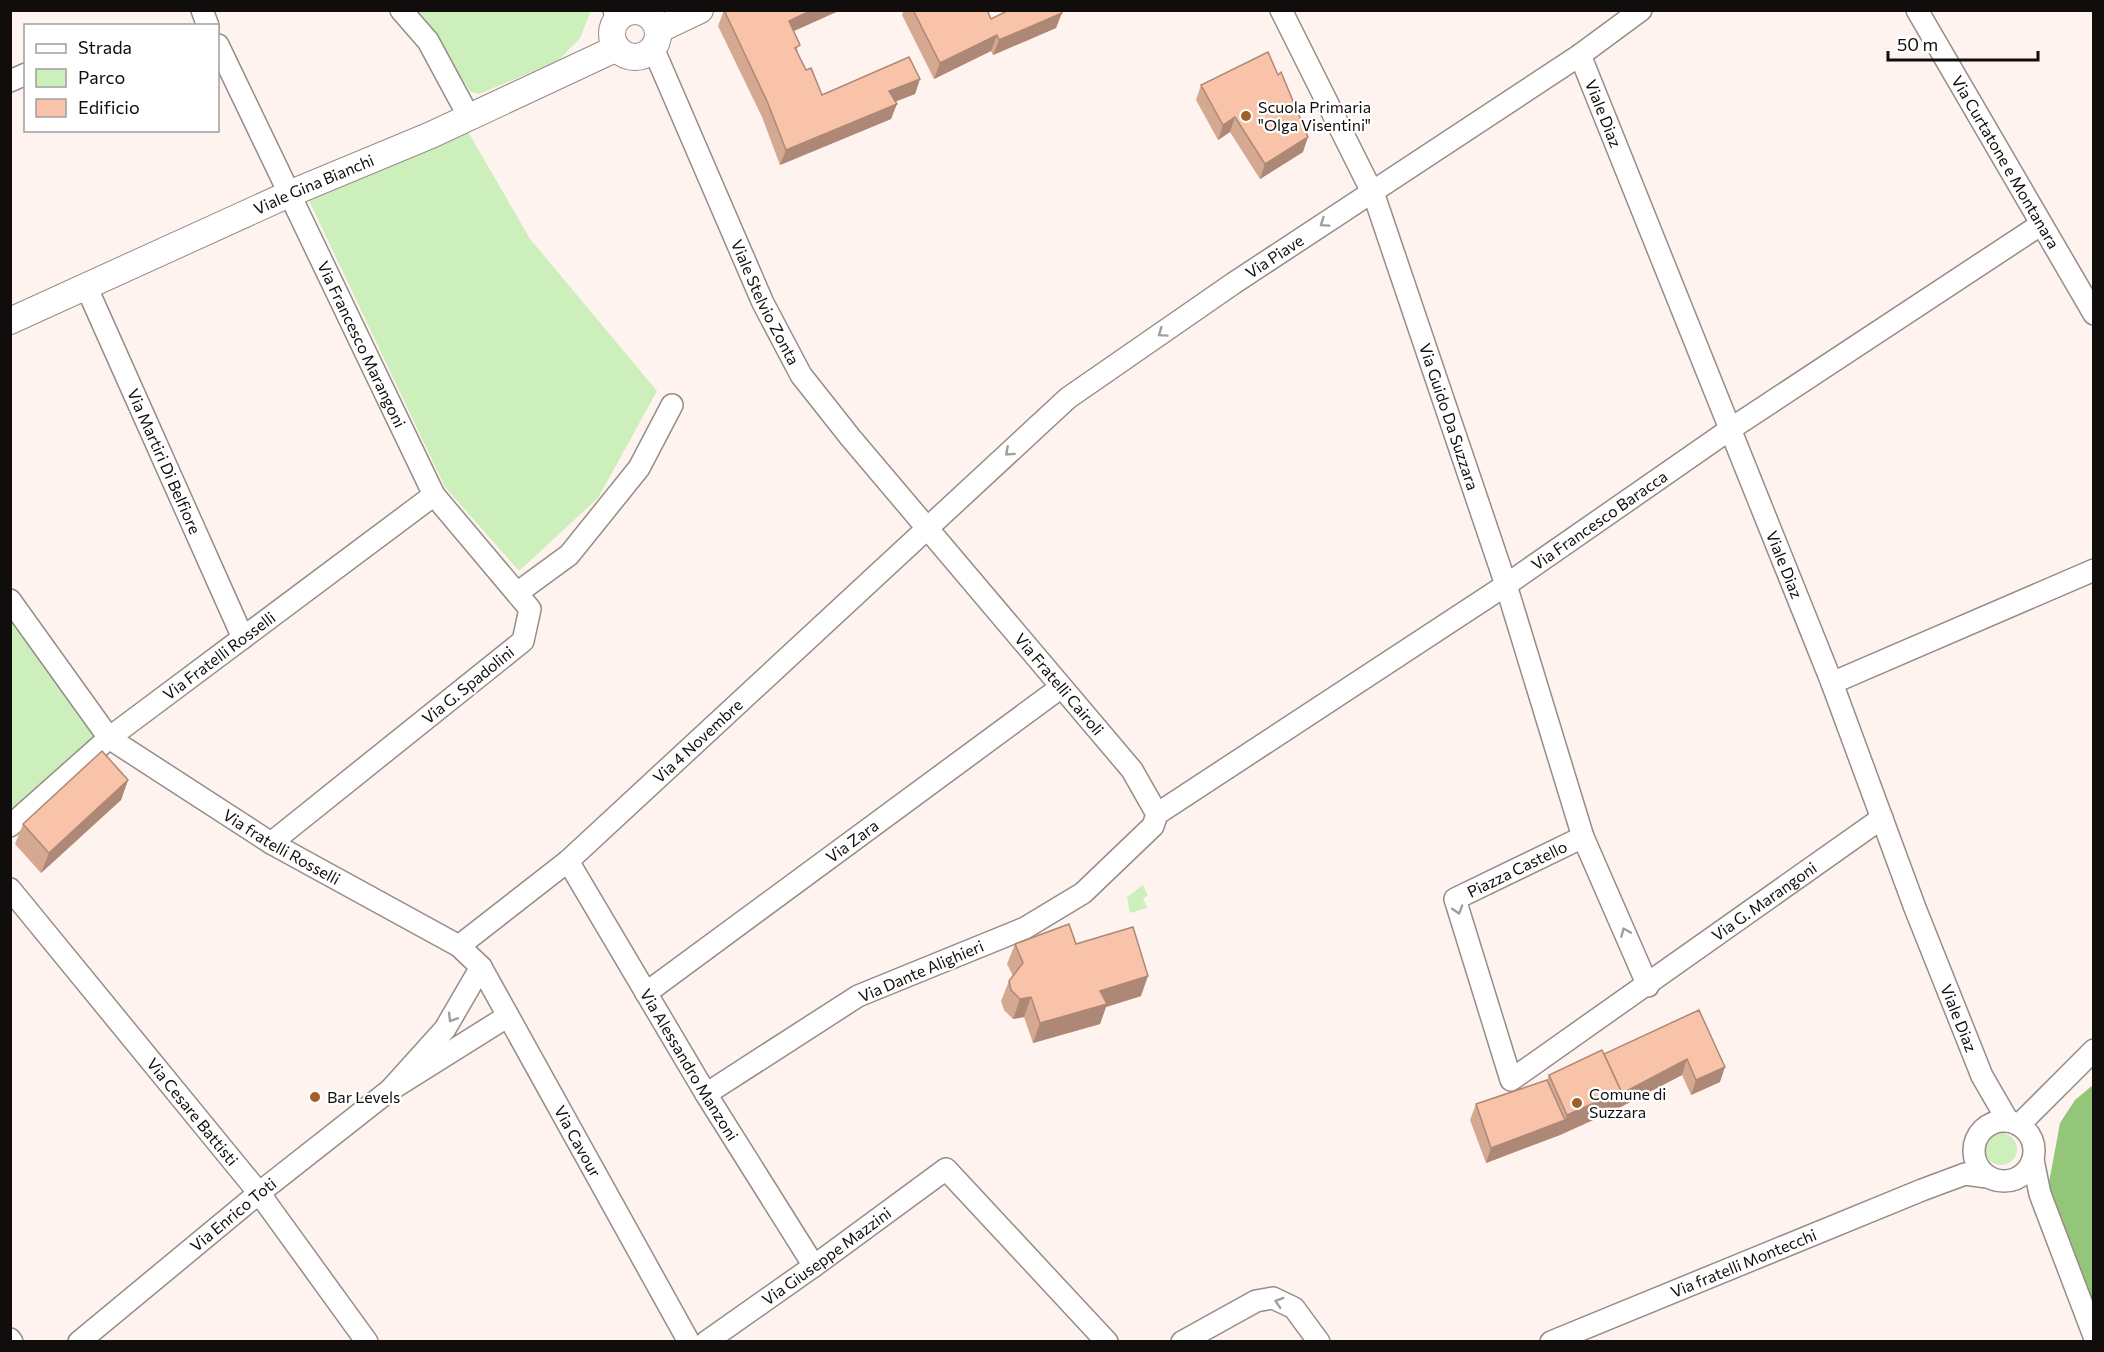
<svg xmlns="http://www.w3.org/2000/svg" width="2104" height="1352" viewBox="0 0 2104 1352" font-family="Commissioner,sans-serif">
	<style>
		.green { fill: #cdefbb }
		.forest { fill: #94c679 }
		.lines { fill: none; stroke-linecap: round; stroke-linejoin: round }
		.minor-casing { stroke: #968c88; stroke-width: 24 }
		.tertiary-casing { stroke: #968c88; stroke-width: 28 }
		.minor { stroke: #fff; stroke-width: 21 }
		.tertiary { stroke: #fff; stroke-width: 26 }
		.wall { fill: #d5a891 }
		.shaded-wall { fill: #ae8876 }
		.building { fill: #f8c3a9; stroke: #ae8876; stroke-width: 1.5 }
		.oneway { stroke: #a09e9e }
		.poi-dot { fill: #9f6028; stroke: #fff; stroke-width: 2 }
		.labels { text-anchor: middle; stroke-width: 4.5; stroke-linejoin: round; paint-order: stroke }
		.poi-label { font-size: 16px; fill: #110d0c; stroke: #fff; text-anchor: start }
		.street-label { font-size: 16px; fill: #110d0c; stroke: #fff }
	</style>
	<rect width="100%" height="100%" fill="#fef3ee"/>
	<g class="green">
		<path d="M 416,11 L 591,11 L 580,38 L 558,61 L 479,94 L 471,92 Z"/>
		<path d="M 463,123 L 530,239 L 657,391 L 598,498 L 519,571 L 445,487 L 303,188 Z"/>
		<path d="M 10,615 L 98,733 L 11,809 L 10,809 Z"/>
		<path d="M 1143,885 L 1148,896 L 1143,898 L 1147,908 L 1130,913 L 1127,897 Z"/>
		<circle cx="2001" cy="1149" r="16"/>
	</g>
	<path class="forest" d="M 2093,1085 L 2093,1311 L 2048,1188 L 2060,1123 L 2075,1100 Z"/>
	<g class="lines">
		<defs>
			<g id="minor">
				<path d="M 202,10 L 208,26"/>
				<path d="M 401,10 L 428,41 L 469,117"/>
				<path d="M 614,10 L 617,20"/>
				<path d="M 642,10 L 644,13"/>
				<path id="s1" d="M 1281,10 L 1375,198 L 1506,585 L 1583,837"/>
				<path id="s2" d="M 1917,10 L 2094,314"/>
				<path id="s3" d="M 218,45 L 434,495 L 530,609 L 523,641 L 271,843"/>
				<path id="s4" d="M 653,48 L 763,303 L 801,375 L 850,437 L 1132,770 L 1157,814 L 1153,826 L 1083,893 L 1025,928 L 858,996 L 706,1094"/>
				<path id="s5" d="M 1580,55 L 1832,683 L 1915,908 L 1982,1076 L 2008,1121"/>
				<path d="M 10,81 L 26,74"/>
				<path id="s6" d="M 86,286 L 243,638"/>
				<path d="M 517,593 L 569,555 L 639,468 L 672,405"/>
				<path id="s7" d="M 10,600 L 109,738 L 271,843 L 459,946 L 481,967 L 689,1342"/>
				<path d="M 1832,683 L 2094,570"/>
				<path id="s8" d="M 1157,814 L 1506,585 L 1729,430 L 2040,225"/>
				<path id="s9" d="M 10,826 L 109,738 L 434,495"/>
				<path id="s10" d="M 568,861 L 706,1094 L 814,1266"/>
				<path id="s11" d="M 10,889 L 259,1193 L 367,1342"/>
				<path id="s12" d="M 459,946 L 568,861 L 1068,398 L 1234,283 L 1580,55 L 1641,10"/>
				<path d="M 481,967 L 445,1029 L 390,1090 L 508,1016"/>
				<path id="s13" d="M 1648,986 L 1583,837 L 1455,899 L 1511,1080 L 1882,818"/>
				<path id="s14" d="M 646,993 L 1060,688"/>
				<circle cx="2004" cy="1151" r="30"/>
				<path d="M 2019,1125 L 2094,1050"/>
				<path d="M 2033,1160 L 2040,1194 L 2094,1336"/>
				<path d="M 10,1339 L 12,1342"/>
				<path id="s15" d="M 79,1342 L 259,1193 L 390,1090"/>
				<path id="s16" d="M 706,1342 L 814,1266 L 946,1169 L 1107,1342"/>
				<path d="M 1182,1342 L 1256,1301 L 1273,1298 L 1294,1308 L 1319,1342"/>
				<path id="s17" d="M 1551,1342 L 1922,1190 L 1965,1174 L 1987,1177"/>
			</g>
			<g id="tertiary">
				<circle cx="635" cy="34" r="23"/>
				<path d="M 658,30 L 700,10"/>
				<path id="s18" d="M 10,321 L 289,194 L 431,135 L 617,48"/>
			</g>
		</defs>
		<use href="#minor" class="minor-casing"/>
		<use href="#tertiary" class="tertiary-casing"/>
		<use href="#minor" class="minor"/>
		<use href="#tertiary" class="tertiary"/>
	</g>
	<g class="wall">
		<path d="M 724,10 L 794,32 L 798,53 L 806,70 L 822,95 L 920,79 L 915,94 L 895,102 L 891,119 L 780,165 L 762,117 L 718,26 Z"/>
		<path d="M 904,10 L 987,10 L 991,19 L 1007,11 L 1006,10 L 1061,10 L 1056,28 L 993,55 L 991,51 L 934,79 L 902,15 Z"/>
		<path d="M 1201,85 L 1303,152 L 1260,179 L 1230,132 L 1218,140 L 1196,100 Z"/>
		<path d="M 128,780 L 121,800 L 41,873 L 15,844 L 23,824 Z"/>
		<path d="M 1015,944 L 1076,944 L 1141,996 L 1106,1007 L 1100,1024 L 1033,1043 L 1024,1017 L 1013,1019 L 1004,1010 L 1001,1001 L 1009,981 L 1013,976 L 1007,964 Z"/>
		<path d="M 1699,1010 L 1720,1082 L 1691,1095 L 1682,1075 L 1613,1111 L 1560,1135 L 1486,1163 L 1470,1120 L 1476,1104 L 1547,1080 L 1549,1075 L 1604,1054 Z"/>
	</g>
	<g class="shaded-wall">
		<path d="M 812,10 L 841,10 L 783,36 L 789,21 Z"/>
		<path d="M 1062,13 L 1056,28 L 993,55 L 999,40 Z"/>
		<path d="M 997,35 L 991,51 L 934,79 L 940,63 Z"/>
		<path d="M 920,79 L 915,94 L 883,106 L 889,91 Z"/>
		<path d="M 897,104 L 891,119 L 780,165 L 786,150 Z"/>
		<path d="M 1235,117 L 1230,132 L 1218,140 L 1223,125 Z"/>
		<path d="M 1308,137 L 1303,152 L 1260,179 L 1265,164 Z"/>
		<path d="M 128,780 L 121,800 L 41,873 L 49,853 Z"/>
		<path d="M 1148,976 L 1141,996 L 1106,1007 L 1100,1024 L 1033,1043 L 1040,1023 L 1100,991 Z"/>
		<path d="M 1031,997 L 1024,1017 L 1013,1019 L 1020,999 Z"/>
		<path d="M 1687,1059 L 1682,1075 L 1613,1111 L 1560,1135 L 1486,1163 L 1491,1148 L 1565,1120 L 1567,1115 Z"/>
		<path d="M 1725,1067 L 1720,1082 L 1691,1095 L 1696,1080 Z"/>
	</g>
	<g class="building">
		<path d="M 724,10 L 812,10 L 789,21 L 800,45 L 795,48 L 806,70 L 811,68 L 822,95 L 909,57 L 920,79 L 889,91 L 897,104 L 786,150 L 767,101 Z"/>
		<path d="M 913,10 L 987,10 L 991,19 L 1009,10 L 1061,10 L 1062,13 L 999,40 L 997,35 L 940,63 Z"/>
		<path d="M 1268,52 L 1278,75 L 1281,72 L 1308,137 L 1265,164 L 1235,117 L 1223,125 L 1201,85 Z"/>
		<path d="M 102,751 L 128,780 L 49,853 L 23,824 Z"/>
		<path d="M 1069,924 L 1076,944 L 1133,927 L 1148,976 L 1100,991 L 1107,1004 L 1040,1023 L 1031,997 L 1020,999 L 1011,990 L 1009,981 L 1023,963 L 1015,944 Z"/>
		<path d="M 1699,1010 L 1725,1067 L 1696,1080 L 1687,1059 L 1619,1095 L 1621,1091 L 1604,1054 Z"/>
		<path d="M 1602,1050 L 1621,1091 L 1567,1115 L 1549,1075 Z"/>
		<path d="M 1547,1080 L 1565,1120 L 1491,1148 L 1476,1104 Z"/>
	</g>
	<defs><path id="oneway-chevron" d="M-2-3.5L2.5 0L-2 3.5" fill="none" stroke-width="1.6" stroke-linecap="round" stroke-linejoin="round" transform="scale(1.5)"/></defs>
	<g class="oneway">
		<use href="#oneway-chevron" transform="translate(1324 223) rotate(146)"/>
		<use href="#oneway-chevron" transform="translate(1162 333) rotate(145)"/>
		<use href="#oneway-chevron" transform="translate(1009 452) rotate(138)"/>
		<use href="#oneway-chevron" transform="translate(1458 910) rotate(73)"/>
		<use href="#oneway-chevron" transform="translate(1625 932) rotate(-113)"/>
		<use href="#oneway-chevron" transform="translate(452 1018) rotate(122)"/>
		<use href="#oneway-chevron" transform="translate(1279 1302) rotate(-162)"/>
	</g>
	<g class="poi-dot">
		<circle cx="1246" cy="116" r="6"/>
		<circle cx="315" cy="1097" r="6"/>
		<circle cx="1577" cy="1103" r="6"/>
	</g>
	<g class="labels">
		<g class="poi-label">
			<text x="1258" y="113">Scuola Primaria<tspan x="1258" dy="18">"Olga Visentini"</tspan></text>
			<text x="1589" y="1100">Comune di<tspan x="1589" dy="18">Suzzara</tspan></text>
			<text x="327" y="1103">Bar Levels</text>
		</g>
		<g class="street-label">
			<text dy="6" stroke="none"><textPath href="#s5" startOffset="63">Viale Diaz</textPath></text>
			<text dy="6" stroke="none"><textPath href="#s2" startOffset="176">Via Curtatone e Montanara</textPath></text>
			<text dy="6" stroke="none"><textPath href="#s18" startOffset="333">Viale Gina Bianchi</textPath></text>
			<text dy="6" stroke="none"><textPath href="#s12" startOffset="1070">Via Piave</textPath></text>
			<text dy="6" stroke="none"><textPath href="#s4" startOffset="278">Viale Stelvio Zonta</textPath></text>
			<text dy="6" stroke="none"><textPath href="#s3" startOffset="332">Via Francesco Marangoni</textPath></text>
			<text dy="6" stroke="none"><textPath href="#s1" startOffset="441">Via Guido Da Suzzara</textPath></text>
			<text dy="6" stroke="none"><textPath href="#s6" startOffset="192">Via Martiri Di Belfiore</textPath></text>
			<text dy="6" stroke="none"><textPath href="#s8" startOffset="531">Via Francesco Baracca</textPath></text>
			<text dy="6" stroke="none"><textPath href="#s5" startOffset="549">Viale Diaz</textPath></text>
			<text dy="6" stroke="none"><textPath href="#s9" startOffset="270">Via Fratelli Rosselli</textPath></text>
			<text transform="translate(468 685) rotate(-39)" y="6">Via G. Spadolini</text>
			<text dy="6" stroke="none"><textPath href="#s4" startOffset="762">Via Fratelli Cairoli</textPath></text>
			<text dy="6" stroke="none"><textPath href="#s12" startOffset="315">Via 4 Novembre</textPath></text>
			<text dy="6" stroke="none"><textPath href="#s14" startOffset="256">Via Zara</textPath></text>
			<text dy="6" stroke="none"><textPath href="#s7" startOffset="374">Via fratelli Rosselli</textPath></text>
			<text transform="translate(1517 869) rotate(-26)" y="6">Piazza Castello</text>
			<text dy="6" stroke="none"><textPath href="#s13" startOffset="804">Via G. Marangoni</textPath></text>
			<text transform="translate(921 971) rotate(-23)" y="6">Via Dante Alighieri</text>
			<text dy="6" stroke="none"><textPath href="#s5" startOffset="1035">Viale Diaz</textPath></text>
			<text dy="6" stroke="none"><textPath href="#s10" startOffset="237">Via Alessandro Manzoni</textPath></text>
			<text dy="6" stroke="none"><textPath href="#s11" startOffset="288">Via Cesare Battisti</textPath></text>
			<text dy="6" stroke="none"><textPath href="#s7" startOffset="807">Via Cavour</textPath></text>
			<text dy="6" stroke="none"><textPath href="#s15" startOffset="200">Via Enrico Toti</textPath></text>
			<text dy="6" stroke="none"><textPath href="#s16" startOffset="148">Via Giuseppe Mazzini</textPath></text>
			<text dy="6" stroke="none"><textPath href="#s17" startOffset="208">Via fratelli Montecchi</textPath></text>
		</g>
	</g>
	<rect width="2104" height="1352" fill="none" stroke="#110d0c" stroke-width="24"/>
	<rect x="24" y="24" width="195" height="108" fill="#ffffff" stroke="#a09e9e" stroke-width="1.5"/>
	<rect x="36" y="44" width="30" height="9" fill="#ffffff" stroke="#a09e9e" stroke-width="1.5"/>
	<text x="78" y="54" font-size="18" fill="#110d0c">Strada</text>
	<rect x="36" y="69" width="30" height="18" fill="#cdefbb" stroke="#a09e9e" stroke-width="1.5"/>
	<text x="78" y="84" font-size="18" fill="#110d0c">Parco</text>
	<rect x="36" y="99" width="30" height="18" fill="#f8c3a9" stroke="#a09e9e" stroke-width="1.5"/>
	<text x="78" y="114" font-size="18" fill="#110d0c">Edificio</text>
	<path d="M1888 51v9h150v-9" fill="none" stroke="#110d0c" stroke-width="3"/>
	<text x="1897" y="51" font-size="18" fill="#110d0c" stroke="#ffffff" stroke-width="4.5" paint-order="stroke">50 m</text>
</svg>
